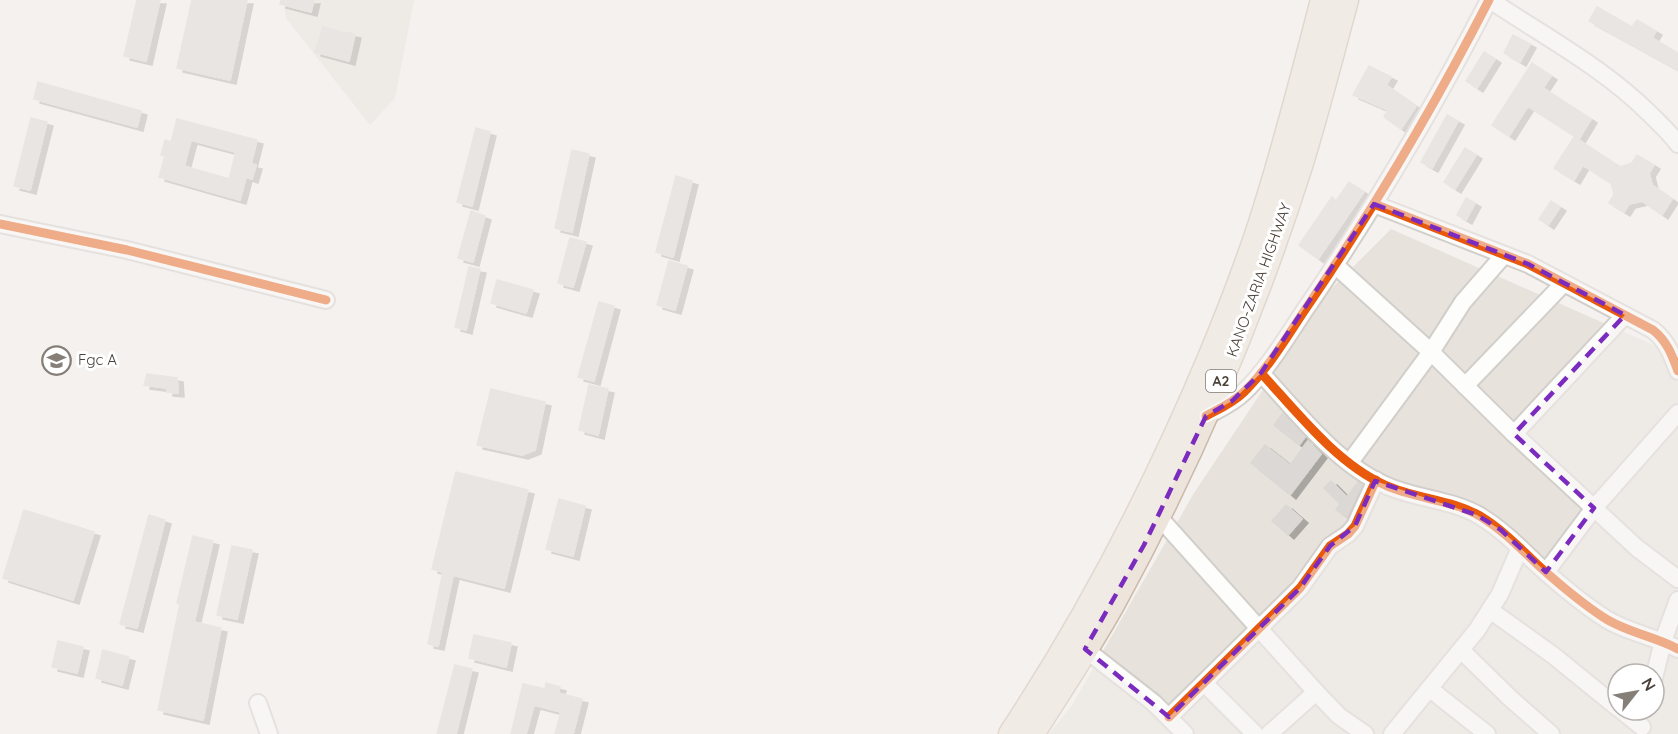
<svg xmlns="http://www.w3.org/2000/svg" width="1678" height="734" viewBox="0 0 1678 734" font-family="Quicksand,sans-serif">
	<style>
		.residential { fill: #e7e2dc; fill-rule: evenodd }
		.building { fill: #dcd8d5; stroke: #dcd8d4; stroke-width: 1.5; fill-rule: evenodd; filter: url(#shadow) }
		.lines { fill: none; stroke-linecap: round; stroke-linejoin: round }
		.minor-casing { stroke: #d2cfcb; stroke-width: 20 }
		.highway-casing { stroke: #cbb9a9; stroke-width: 27 }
		.minor { stroke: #fdfdfc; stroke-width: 16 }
		.highway { stroke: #ede4db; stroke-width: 24 }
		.cycleway-casing { stroke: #fff; stroke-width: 13 }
		.cycleway { stroke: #e8590c; stroke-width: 9 }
		.marked { fill: none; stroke: #7b2cbf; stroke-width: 4.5; stroke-dasharray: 12 8; stroke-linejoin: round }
		.labels { text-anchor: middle; stroke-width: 6; stroke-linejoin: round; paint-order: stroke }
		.shield { fill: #fff; stroke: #807a74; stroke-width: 1.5 }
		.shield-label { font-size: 14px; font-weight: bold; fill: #4a4139 }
		.street-label { font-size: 15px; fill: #4a4139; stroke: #fff }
		.poi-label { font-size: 15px; fill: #4a4139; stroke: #fff; text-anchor: start }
	</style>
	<defs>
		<filter id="shadow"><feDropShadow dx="6" dy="4" stdDeviation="0" flood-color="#0004"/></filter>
	</defs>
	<rect width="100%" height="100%" fill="#f4f1ee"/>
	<g class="residential">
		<path d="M 283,0 L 414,0 L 395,98 L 370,125 L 286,18 Z"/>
		<path d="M 1391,229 L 1678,356 L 1678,734 L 1049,734 L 1072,705 L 1194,493 L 1329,291 ZM 1618,674 L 1654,674 L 1654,710 L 1618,710 Z"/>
	</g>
	<g class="building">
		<path d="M 137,0 L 160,0 L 146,61 L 124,56 Z"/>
		<path d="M 192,0 L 247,0 L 230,80 L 177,68 Z"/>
		<path d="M 281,0 L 314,0 L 311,12 L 280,4 Z"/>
		<path d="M 1597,7 L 1632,27 L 1637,20 L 1656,31 L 1652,38 L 1678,53 L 1678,70 L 1589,21 Z"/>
		<path d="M 323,27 L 345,33 L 345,32 L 355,34 L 349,61 L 315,52 Z"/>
		<path d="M 1513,35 L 1530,44 L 1520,62 L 1504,53 Z"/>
		<path d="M 1484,52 L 1495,59 L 1477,88 L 1466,81 Z"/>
		<path d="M 1532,63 L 1551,76 L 1543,88 L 1591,119 L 1579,139 L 1528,106 L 1509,136 L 1492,125 Z"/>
		<path d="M 1369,66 L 1391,77 L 1386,85 L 1416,106 L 1401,129 L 1384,117 L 1388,110 L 1353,95 Z"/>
		<path d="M 38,82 L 141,111 L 137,127 L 34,99 Z"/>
		<path d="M 1447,115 L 1458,121 L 1432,168 L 1421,162 Z"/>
		<path d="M 31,118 L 47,122 L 30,190 L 14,186 Z"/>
		<path d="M 177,119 L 257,140 L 251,164 L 256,165 L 252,179 L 246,177 L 240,200 L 159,177 L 165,156 L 161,155 L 165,140 L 171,142 ZM 191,140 L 236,152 L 229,179 L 184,166 Z"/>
		<path d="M 476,128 L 490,132 L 472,206 L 457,202 Z"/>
		<path d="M 1574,137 L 1620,167 L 1632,163 L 1637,155 L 1654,165 L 1649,173 L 1652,185 L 1672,199 L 1662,215 L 1642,201 L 1629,204 L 1624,212 L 1609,203 L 1614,194 L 1611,183 L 1583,165 L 1574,180 L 1554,168 Z"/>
		<path d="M 1465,148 L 1476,155 L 1455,189 L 1444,182 Z"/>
		<path d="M 572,150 L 589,154 L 572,232 L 555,228 Z"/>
		<path d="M 676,176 L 692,181 L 673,257 L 656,252 Z"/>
		<path d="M 1349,182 L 1364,192 L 1318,259 L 1299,245 L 1332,197 L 1336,201 Z"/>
		<path d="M 1466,198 L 1475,203 L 1466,220 L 1457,215 Z"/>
		<path d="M 1551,201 L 1560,207 L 1548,225 L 1539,219 Z"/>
		<path d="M 471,211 L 485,216 L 473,262 L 458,258 Z"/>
		<path d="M 570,238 L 586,242 L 573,287 L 558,283 Z"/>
		<path d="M 669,261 L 687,266 L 675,310 L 657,305 Z"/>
		<path d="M 469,267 L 480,269 L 466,330 L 455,327 Z"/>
		<path d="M 497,280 L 533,290 L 526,313 L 491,303 Z"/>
		<path d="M 599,302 L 614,306 L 594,381 L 578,377 Z"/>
		<path d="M 147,374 L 177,378 L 178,393 L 167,392 L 167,388 L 144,385 Z"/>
		<path d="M 589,385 L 608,389 L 598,435 L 579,430 Z"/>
		<path d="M 491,389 L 545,402 L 535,450 L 522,455 L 477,445 Z"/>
		<path d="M 1283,413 L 1305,437 L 1299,445 L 1274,425 Z"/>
		<path d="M 1308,441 L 1321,454 L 1290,495 L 1251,463 L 1265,445 L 1290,465 Z"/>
		<path d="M 456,472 L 528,490 L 504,588 L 453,575 L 438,646 L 428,644 L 443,572 L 432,569 Z"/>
		<path d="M 1331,481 L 1347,497 L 1358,482 L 1362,485 L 1347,517 L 1336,510 L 1340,504 L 1324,488 Z"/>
		<path d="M 559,499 L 585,506 L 573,556 L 546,549 Z"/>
		<path d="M 1286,505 L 1302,519 L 1288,535 L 1272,521 Z"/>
		<path d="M 24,510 L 94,532 L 73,600 L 3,578 Z"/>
		<path d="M 149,515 L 165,520 L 137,628 L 120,624 Z"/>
		<path d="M 193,536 L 213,541 L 194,622 L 221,628 L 203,720 L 158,710 L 180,604 L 177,603 Z"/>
		<path d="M 232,546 L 252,550 L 237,619 L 217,615 Z"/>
		<path d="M 474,635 L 511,643 L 506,667 L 469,658 Z"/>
		<path d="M 58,641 L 83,647 L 77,673 L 52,667 Z"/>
		<path d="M 103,650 L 129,657 L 122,685 L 96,678 Z"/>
		<path d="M 455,665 L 472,669 L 456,734 L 437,734 Z"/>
		<path d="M 546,683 L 560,687 L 558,693 L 582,699 L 573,734 L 555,734 L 561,712 L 534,705 L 526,734 L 511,734 L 523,684 L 545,689 Z"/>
	</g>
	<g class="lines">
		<defs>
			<g id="minor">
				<path d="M 1490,0 C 1544,36 1604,68 1650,114 C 1660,124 1670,133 1678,144"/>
				<path d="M 1374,204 L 1528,264 L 1653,330 C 1667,341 1672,355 1678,371"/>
				<path d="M 0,224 L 127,250 L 326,300"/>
				<path d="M 1335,265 L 1431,352 L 1514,434 L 1637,548 L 1678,579"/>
				<path d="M 1261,373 C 1296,411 1337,464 1385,485 C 1415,499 1451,499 1480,516 C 1503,530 1520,548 1539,566 C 1559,584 1580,602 1603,617 C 1625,632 1654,636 1678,649"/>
				<path d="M 1465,386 L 1564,283"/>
				<path d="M 1206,416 C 1219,409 1233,403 1244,392 C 1271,366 1290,331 1311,301 C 1376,205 1436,103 1489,0"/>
				<path d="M 1514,434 L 1625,315"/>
				<path d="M 1350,462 L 1431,352 L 1463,302 L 1504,255"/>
				<path d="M 1158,516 L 1316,692 L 1339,716 L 1365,734"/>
				<path d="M 1546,572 L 1594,508 L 1678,413"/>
				<path d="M 1490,610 L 1554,656 L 1618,708"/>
				<path d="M 1085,649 L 1154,703 L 1185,734"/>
				<path d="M 1461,650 L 1510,698 L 1551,734"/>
				<path d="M 1654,678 L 1663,641 L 1678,600"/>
				<path d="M 1205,684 L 1255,734"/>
				<path d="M 1430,689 L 1487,734"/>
				<path d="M 258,703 L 269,734"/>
				<path d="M 1621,710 L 1642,727"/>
				<path d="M 1169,717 L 1300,588 L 1330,546 L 1348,534 L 1355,526 L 1376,480"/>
				<path d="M 1269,734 L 1316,692"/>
				<path d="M 1392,734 L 1477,630 L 1500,594 L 1520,548"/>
			</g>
			<g id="highway">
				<path d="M 1011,734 C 1089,616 1155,489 1210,358 C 1232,305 1253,251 1269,197 C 1289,132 1306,66 1323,0"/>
				<path d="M 1032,734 C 1059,691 1088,648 1113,603 C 1189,464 1252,317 1300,166 C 1317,111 1331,55 1346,0"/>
			</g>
		</defs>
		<use href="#minor" class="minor-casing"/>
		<use href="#highway" class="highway-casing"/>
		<use href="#minor" class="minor"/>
		<use href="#highway" class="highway"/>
		<defs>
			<g id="cycleway">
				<path d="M 1374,204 L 1528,264 L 1653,330 C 1667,341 1672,355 1678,371"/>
				<path d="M 0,224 L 127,250 L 326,300"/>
				<path d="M 1261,373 C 1296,411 1337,464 1385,485 C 1415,499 1451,499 1480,516 C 1503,530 1520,548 1539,566 C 1559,584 1580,602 1603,617 C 1625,632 1654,636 1678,649"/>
				<path d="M 1206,416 C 1219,409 1233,403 1244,392 C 1271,366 1290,331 1311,301 C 1376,205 1436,103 1489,0"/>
				<path d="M 1169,717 L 1300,588 L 1330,546 L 1348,534 L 1355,526 L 1376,480"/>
			</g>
		</defs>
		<use href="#cycleway" class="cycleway-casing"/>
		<use href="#cycleway" class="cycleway"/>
	</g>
	<path d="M0 0H1678V734H0ZM 1374,204 L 1528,264 L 1625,315 L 1514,434 L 1594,508 L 1546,572 L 1501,530 L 1477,515 L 1375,481 L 1355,526 L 1330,546 L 1300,588 L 1169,717 L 1085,649 L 1144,545 L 1206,416 L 1232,401 L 1261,373 Z" fill="#f4f1ee" fill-opacity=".55" fill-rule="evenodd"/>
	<path class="marked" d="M 1374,204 L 1528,264 L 1625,315 L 1514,434 L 1594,508 L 1546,572 L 1501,530 L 1477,515 L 1375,481 L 1355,526 L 1330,546 L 1300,588 L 1169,717 L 1085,649 L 1144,545 L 1206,416 L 1232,401 L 1261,373 Z"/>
	<defs>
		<symbol id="school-ring" viewBox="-11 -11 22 22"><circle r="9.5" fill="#fff" stroke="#867f78" stroke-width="1.5"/><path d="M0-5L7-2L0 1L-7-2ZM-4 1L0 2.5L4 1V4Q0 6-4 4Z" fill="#867f78"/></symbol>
	</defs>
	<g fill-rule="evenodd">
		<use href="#school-ring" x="40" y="344" width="33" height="33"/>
	</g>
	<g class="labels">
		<rect class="shield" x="1206" y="370" width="30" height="22" rx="4.5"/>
		<g class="shield-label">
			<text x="1221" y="386">A2</text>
		</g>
		<g class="street-label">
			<text transform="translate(1259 280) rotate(-70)" y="5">KANO-ZARIA HIGHWAY</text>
		</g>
		<g class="poi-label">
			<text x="78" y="365">Fgc A</text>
		</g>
	</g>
	<g transform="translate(1636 692) rotate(59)"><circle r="28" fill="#ffffff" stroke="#b7b3b0" stroke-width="1.5"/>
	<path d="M0-4.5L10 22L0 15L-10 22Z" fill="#867f78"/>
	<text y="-9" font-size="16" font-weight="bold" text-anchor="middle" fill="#4a4139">N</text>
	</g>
</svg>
